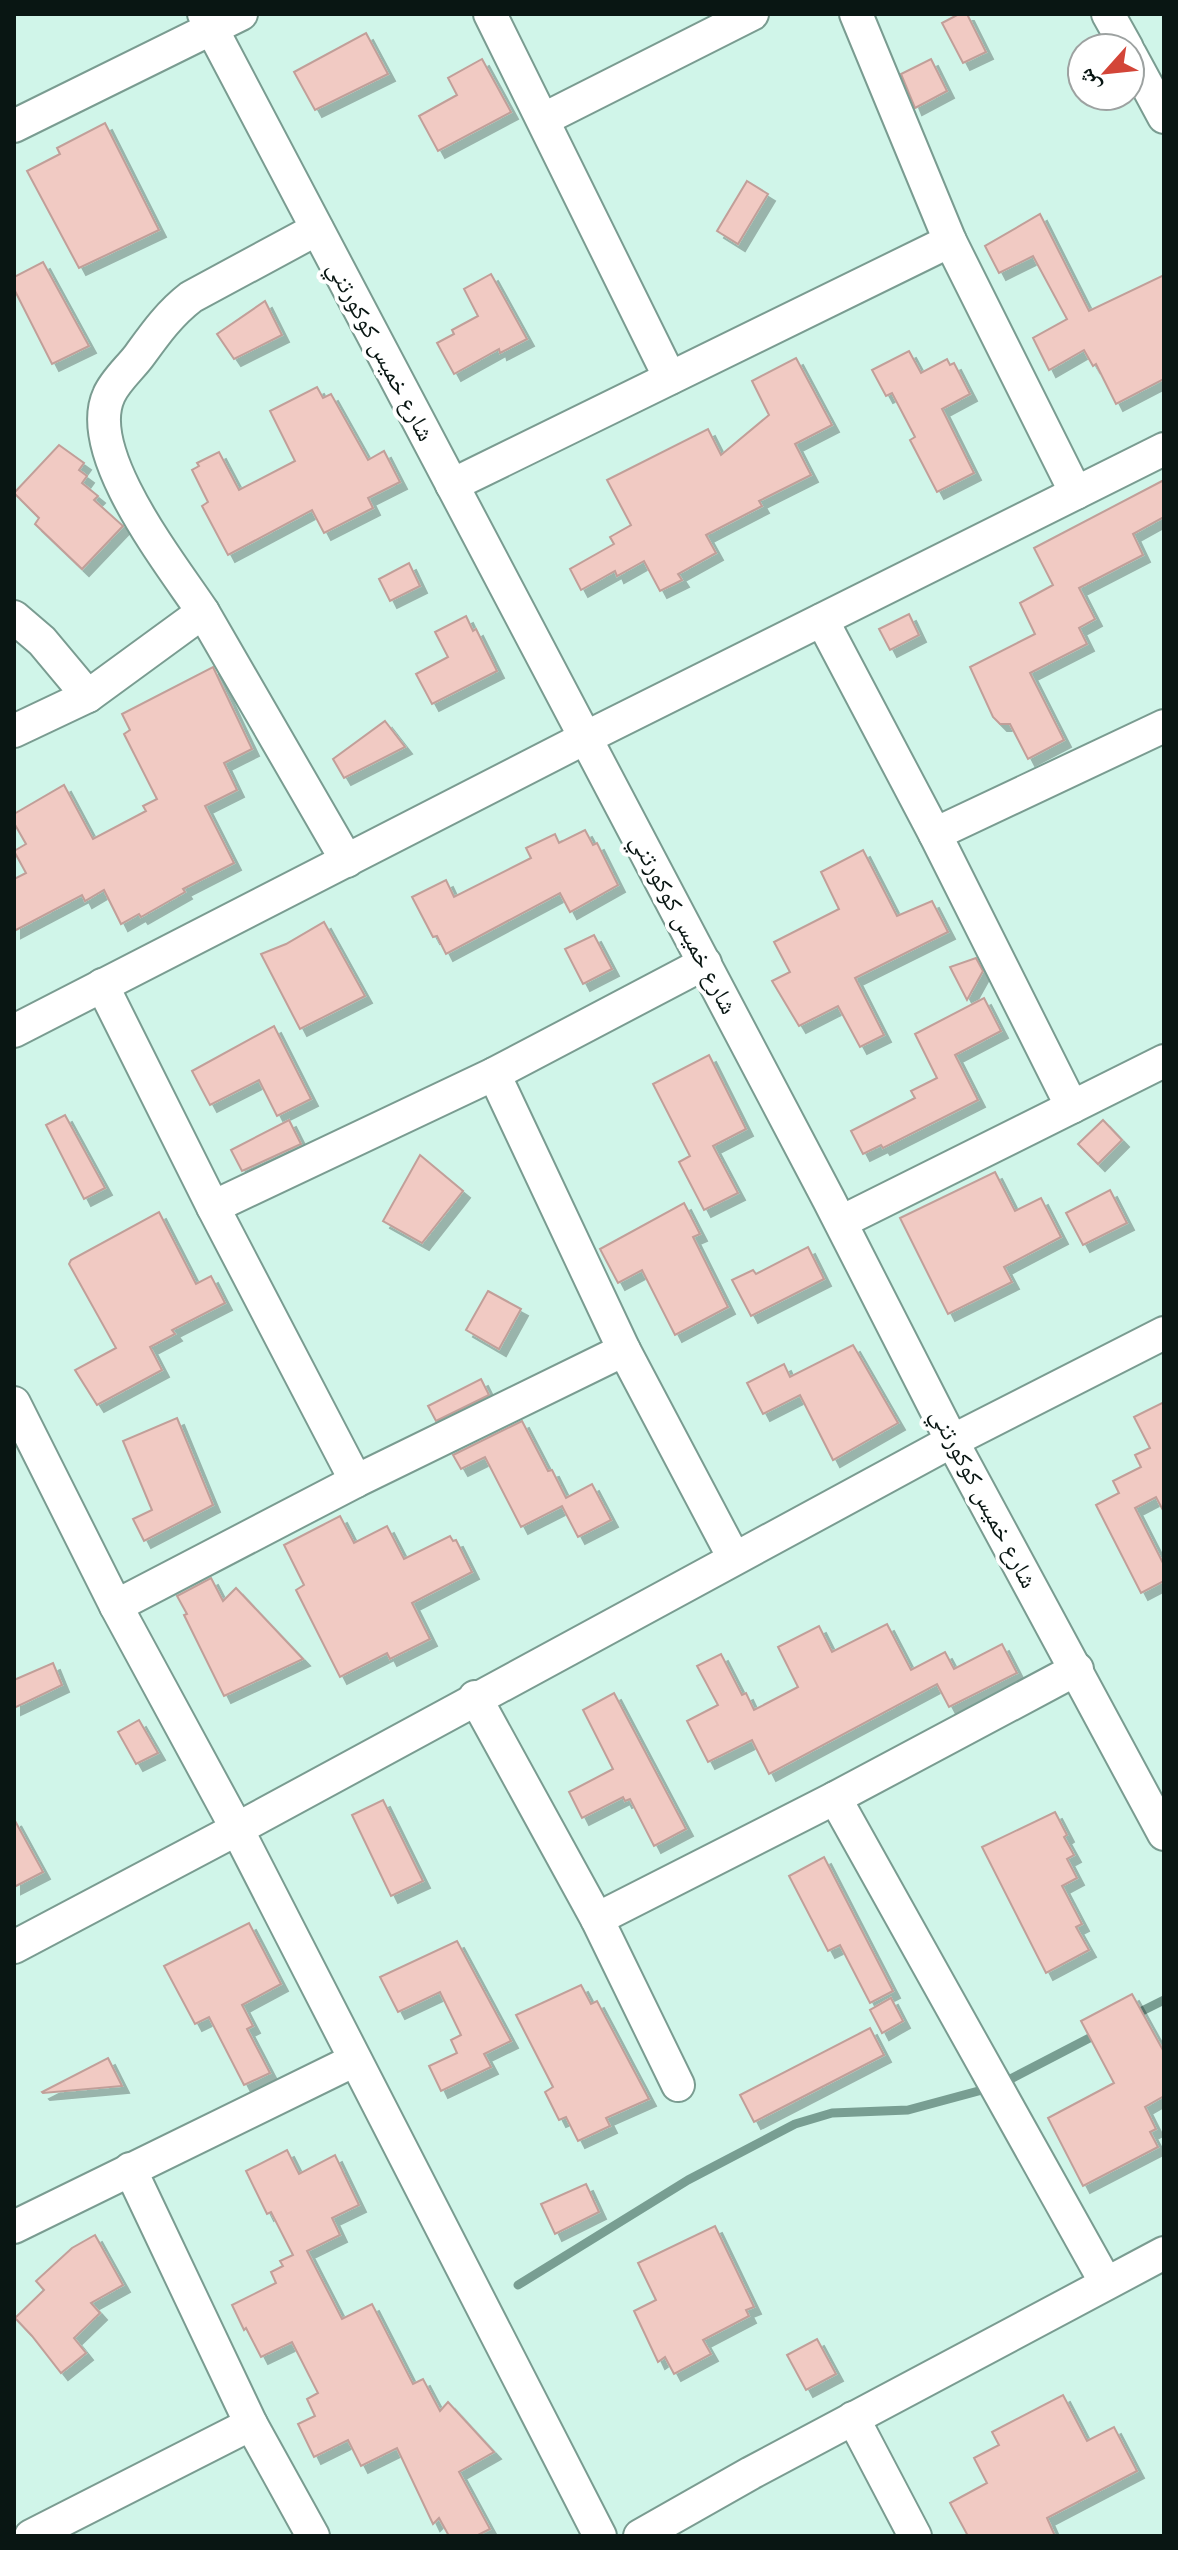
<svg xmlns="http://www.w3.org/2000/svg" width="1178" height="2550" viewBox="0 0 1178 2550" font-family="'Nunito Sans','Noto Naskh Arabic',sans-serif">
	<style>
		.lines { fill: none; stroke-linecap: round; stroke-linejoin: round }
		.stream { stroke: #789e92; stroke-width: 9 }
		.building { fill: #f1cac3; stroke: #c19f99; stroke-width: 2; filter: url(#shadow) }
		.street-casing { stroke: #7a9c91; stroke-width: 36 }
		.street { stroke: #fff; stroke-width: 32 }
		.labels { text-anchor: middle; stroke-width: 8; stroke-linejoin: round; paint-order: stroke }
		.street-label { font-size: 24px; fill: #091613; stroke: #fff }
	</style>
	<defs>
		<filter id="shadow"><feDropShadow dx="7" dy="7" stdDeviation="0" flood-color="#0004"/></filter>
	</defs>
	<rect width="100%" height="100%" fill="#d0f5e9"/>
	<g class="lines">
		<g class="stream">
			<path d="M 1132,2016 L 1164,2000"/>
			<path d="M 518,2285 L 688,2180 L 795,2124 L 832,2113 L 908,2110 L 997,2086 L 1101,2032"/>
		</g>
	</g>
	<g class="building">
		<path d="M 959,14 L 967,14 L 986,52 L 963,63 L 942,23 Z"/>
		<path d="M 366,33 L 388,74 L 315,110 L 294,72 Z"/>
		<path d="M 482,59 L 511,112 L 438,151 L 419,116 L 457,95 L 448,78 Z"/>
		<path d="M 931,59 L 947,91 L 915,108 L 901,74 Z"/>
		<path d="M 105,123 L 159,230 L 79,268 L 27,171 L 60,154 L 57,148 Z"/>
		<path d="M 747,181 L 768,194 L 738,244 L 717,231 Z"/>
		<path d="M 1040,214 L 1089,311 L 1164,275 L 1164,379 L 1116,404 L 1096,364 L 1093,366 L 1084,350 L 1049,370 L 1033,338 L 1067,319 L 1033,256 L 999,273 L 985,246 Z"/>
		<path d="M 43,262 L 89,346 L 52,364 L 14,289 L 14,277 Z"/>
		<path d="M 491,274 L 527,339 L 500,353 L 499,349 L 454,374 L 437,343 L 454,334 L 452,330 L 478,316 L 464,289 Z"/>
		<path d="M 265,301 L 282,335 L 234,359 L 217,334 Z"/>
		<path d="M 909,351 L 921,373 L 947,359 L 950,365 L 954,363 L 970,394 L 942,409 L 974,473 L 937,492 L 910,440 L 915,437 L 892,393 L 886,396 L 872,370 Z"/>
		<path d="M 796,358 L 832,425 L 795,444 L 811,475 L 759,501 L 762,506 L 706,535 L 716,553 L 678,574 L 682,580 L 660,591 L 644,561 L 617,576 L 615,571 L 581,590 L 570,569 L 614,544 L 610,537 L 631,525 L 607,480 L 708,429 L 721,455 L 769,415 L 752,381 Z"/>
		<path d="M 317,387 L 323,398 L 331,394 L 368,460 L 384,451 L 400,482 L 368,498 L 373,508 L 324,533 L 312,510 L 228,555 L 202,506 L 208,502 L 192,470 L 199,466 L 197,463 L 219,452 L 239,490 L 295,461 L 270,411 Z"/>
		<path d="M 59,445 L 84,463 L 79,470 L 87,476 L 82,483 L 98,496 L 94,500 L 123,526 L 82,569 L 35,524 L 39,518 L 14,493 Z"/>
		<path d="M 1164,480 L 1164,517 L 1133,534 L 1143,555 L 1079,588 L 1095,619 L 1079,628 L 1087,644 L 1030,673 L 1064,740 L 1028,759 L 1010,724 L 1000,724 L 993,717 L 970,667 L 1035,634 L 1020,603 L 1053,585 L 1034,548 Z"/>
		<path d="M 409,563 L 420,586 L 390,601 L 379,579 Z"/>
		<path d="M 909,614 L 919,635 L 890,650 L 879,629 Z"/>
		<path d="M 466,616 L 473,631 L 476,629 L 497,671 L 432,704 L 416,674 L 448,657 L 435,632 Z"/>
		<path d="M 213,667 L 252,749 L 224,763 L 237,790 L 205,806 L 234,863 L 183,889 L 185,892 L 141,917 L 139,914 L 121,924 L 104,890 L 85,901 L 82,895 L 14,931 L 14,879 L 26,873 L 14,851 L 26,844 L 14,823 L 14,814 L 64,785 L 93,839 L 146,811 L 143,806 L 157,799 L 124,734 L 130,730 L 122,714 Z"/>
		<path d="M 385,721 L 405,747 L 344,778 L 333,759 Z"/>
		<path d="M 585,830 L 593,845 L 597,843 L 618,885 L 570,912 L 560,893 L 446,954 L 437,936 L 433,937 L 412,897 L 446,880 L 454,897 L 531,858 L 526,848 L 555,834 L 559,843 Z"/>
		<path d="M 863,850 L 897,916 L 932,901 L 948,932 L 855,978 L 884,1035 L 860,1047 L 838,1006 L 799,1026 L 772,981 L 790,972 L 774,942 L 839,909 L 821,872 Z"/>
		<path d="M 324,922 L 365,996 L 300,1029 L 261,954 L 286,944 Z"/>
		<path d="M 594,935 L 612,969 L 583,984 L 565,949 Z"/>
		<path d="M 976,958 L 983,971 L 967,1000 L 950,967 Z"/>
		<path d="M 984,998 L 1001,1031 L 955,1055 L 978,1100 L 883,1148 L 881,1145 L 863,1154 L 851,1131 L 915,1098 L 911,1091 L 937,1078 L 915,1034 Z"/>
		<path d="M 274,1026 L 311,1099 L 277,1116 L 259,1080 L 210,1105 L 192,1071 Z"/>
		<path d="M 709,1055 L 746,1129 L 713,1146 L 738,1193 L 704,1210 L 679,1162 L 690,1156 L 653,1084 Z"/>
		<path d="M 65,1115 L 105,1188 L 84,1199 L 46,1125 Z"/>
		<path d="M 289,1120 L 301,1144 L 242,1171 L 231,1150 Z"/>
		<path d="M 1103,1120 L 1122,1140 L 1098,1164 L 1078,1144 Z"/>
		<path d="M 420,1155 L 463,1191 L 422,1243 L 383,1221 Z"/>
		<path d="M 995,1172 L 1015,1211 L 1041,1198 L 1061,1237 L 1004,1267 L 1012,1282 L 948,1314 L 900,1218 Z"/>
		<path d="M 1110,1190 L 1127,1223 L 1083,1245 L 1066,1213 Z"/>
		<path d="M 684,1203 L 700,1234 L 693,1237 L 728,1307 L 675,1335 L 642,1270 L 618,1283 L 600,1249 Z"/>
		<path d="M 159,1212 L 196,1284 L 211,1276 L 225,1303 L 172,1330 L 175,1334 L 150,1347 L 162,1370 L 97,1405 L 75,1370 L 116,1348 L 69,1264 L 71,1260 Z"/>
		<path d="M 808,1247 L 824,1279 L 751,1316 L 732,1280 L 753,1270 L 756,1274 Z"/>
		<path d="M 488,1291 L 521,1309 L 499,1349 L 466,1330 Z"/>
		<path d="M 853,1345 L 898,1423 L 833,1460 L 800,1395 L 763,1414 L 747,1383 L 784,1364 L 790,1377 Z"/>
		<path d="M 481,1379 L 489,1395 L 436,1421 L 428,1406 Z"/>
		<path d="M 1164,1402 L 1164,1512 L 1156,1497 L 1135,1508 L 1164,1565 L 1164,1581 L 1141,1593 L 1096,1505 L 1119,1493 L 1113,1481 L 1141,1467 L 1135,1455 L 1150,1448 L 1134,1417 Z"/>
		<path d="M 177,1418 L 213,1505 L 144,1541 L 133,1519 L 152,1510 L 123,1441 Z"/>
		<path d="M 522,1421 L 548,1471 L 552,1470 L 566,1498 L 592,1484 L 611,1520 L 578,1537 L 562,1506 L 521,1527 L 485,1457 L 461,1469 L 453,1455 Z"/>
		<path d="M 340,1516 L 354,1543 L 387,1526 L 404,1559 L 450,1536 L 453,1541 L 456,1540 L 472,1572 L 412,1603 L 430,1639 L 390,1659 L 387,1653 L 340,1677 L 296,1590 L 304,1585 L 284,1545 Z"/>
		<path d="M 211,1578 L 223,1601 L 236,1588 L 303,1659 L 224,1696 L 184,1615 L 187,1614 L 177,1596 Z"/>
		<path d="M 887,1624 L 911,1670 L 945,1652 L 954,1669 L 1002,1644 L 1017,1673 L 949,1707 L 937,1684 L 769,1774 L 752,1740 L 708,1762 L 687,1721 L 718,1705 L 697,1666 L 721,1654 L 742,1695 L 746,1693 L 754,1710 L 798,1687 L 778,1647 L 819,1626 L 832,1652 Z"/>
		<path d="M 53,1663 L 62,1685 L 14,1708 L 14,1680 Z"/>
		<path d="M 614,1693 L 686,1829 L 654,1846 L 630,1799 L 625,1801 L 623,1797 L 582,1818 L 569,1792 L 613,1769 L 583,1710 Z"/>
		<path d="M 139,1720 L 158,1753 L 136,1764 L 118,1732 Z"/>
		<path d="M 383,1800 L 423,1881 L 391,1896 L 352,1815 Z"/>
		<path d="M 1055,1812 L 1067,1835 L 1064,1837 L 1074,1855 L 1067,1859 L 1077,1878 L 1062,1886 L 1082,1924 L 1076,1927 L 1089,1950 L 1046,1973 L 982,1847 Z"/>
		<path d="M 14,1819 L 43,1872 L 14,1887 Z"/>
		<path d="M 824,1857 L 893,1991 L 870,2003 L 840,1945 L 828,1951 L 789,1876 Z"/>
		<path d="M 249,1923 L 281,1984 L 242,2005 L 253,2026 L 247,2029 L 270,2073 L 244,2085 L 209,2017 L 195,2024 L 164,1966 Z"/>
		<path d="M 457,1941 L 511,2041 L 484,2054 L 491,2067 L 441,2091 L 429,2066 L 457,2053 L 451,2040 L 461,2035 L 440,1992 L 398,2012 L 380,1977 Z"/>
		<path d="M 581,1985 L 591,2004 L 597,2001 L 649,2099 L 606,2118 L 610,2126 L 578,2141 L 566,2117 L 559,2120 L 545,2092 L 553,2087 L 516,2015 Z"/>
		<path d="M 1132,1994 L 1164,2052 L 1164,2096 L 1145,2107 L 1156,2129 L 1150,2132 L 1158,2147 L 1083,2186 L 1048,2118 L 1114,2083 L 1081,2021 Z"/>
		<path d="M 891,1998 L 903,2021 L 882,2033 L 870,2010 Z"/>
		<path d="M 870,2028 L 884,2055 L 754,2122 L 740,2095 Z"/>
		<path d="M 108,2058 L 122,2086 L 43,2093 L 42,2092 Z"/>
		<path d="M 287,2150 L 299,2174 L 335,2155 L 359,2205 L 332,2218 L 340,2235 L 307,2251 L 342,2319 L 372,2304 L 413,2384 L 423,2379 L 440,2411 L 448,2402 L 494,2452 L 459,2472 L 490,2529 L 476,2536 L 449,2536 L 439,2518 L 433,2524 L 397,2448 L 361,2466 L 348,2440 L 314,2457 L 298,2424 L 315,2416 L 307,2399 L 318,2393 L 292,2342 L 261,2357 L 246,2328 L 244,2330 L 232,2305 L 276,2283 L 271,2272 L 283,2266 L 280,2261 L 293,2255 L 271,2212 L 267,2214 L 246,2171 Z"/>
		<path d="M 586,2184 L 599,2212 L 555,2234 L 541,2204 Z"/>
		<path d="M 715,2226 L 754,2307 L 746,2310 L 749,2316 L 703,2340 L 711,2354 L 674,2374 L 665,2357 L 658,2362 L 634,2311 L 656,2300 L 638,2263 Z"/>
		<path d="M 95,2235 L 123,2285 L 91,2303 L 100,2313 L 74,2338 L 86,2353 L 61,2373 L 32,2336 L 15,2318 L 44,2290 L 36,2281 L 72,2248 Z"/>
		<path d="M 817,2339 L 836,2374 L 806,2390 L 787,2355 Z"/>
		<path d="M 1063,2395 L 1087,2441 L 1114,2427 L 1137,2471 L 1047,2518 L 1055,2536 L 968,2536 L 950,2503 L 987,2483 L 974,2458 L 999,2445 L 992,2432 Z"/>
	</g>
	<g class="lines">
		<defs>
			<g id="street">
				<path d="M 204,14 L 829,1200 L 952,1441 L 1164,1834"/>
				<path d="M 490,14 L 670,378"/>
				<path d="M 856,14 L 950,241 L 1076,493"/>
				<path d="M 1108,14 L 1127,48"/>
				<path d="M 1130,54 L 1164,117"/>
				<path d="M 544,119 L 752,14"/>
				<path d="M 14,126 L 241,14"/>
				<path d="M 452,485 L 950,241"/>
				<path d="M 203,612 C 172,565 82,453 109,395 C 115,381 130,368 139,356 C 155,334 169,314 191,297 L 317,229"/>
				<path d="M 14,617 L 42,641 L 88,696"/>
				<path d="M 822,620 L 935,834 L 1072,1107"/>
				<path d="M 14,731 L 88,696 L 203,612 L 347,861"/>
				<path d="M 935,834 L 1164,726"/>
				<path d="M 102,985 L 213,1207 L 356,1481"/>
				<path d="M 14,1031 L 585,738 L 1164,449"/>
				<path d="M 494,1074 L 624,1350 L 734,1558"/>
				<path d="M 213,1207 L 494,1074 L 705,963"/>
				<path d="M 841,1222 L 1164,1061"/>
				<path d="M 14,1403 L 116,1606 L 237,1829 L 600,2536"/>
				<path d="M 116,1606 L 356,1481 L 624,1350"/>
				<path d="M 1077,1669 L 835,1798 L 1106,2283"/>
				<path d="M 475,1697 L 597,1919 L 835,1798"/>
				<path d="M 597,1919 L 678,2085"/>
				<path d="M 14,1947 L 237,1829 L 952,1441 L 1164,1333"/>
				<path d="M 130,2169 L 251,2424 L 313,2536"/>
				<path d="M 14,2227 L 355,2060"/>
				<path d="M 853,2418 L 915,2536"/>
				<path d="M 31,2536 L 251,2424"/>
				<path d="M 640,2536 L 751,2473 L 1164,2253"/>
			</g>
		</defs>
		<use href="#street" class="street-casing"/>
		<use href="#street" class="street"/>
	</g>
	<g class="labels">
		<g class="street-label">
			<text transform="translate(381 351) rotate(62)" y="8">شارع خميس كوكورتني</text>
			<text transform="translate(684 924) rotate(62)" y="8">شارع خميس كوكورتني</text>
			<text transform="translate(984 1498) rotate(62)" y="8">شارع خميس كوكورتني</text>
		</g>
	</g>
	<rect width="1178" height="2550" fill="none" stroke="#091613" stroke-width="32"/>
	<g transform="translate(1106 72) rotate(243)"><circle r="38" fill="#ffffff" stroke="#9da2a1" stroke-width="2"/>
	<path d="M0-6L14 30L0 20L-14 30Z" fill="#d34538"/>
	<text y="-12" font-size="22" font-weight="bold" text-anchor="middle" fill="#091613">ش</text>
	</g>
</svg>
